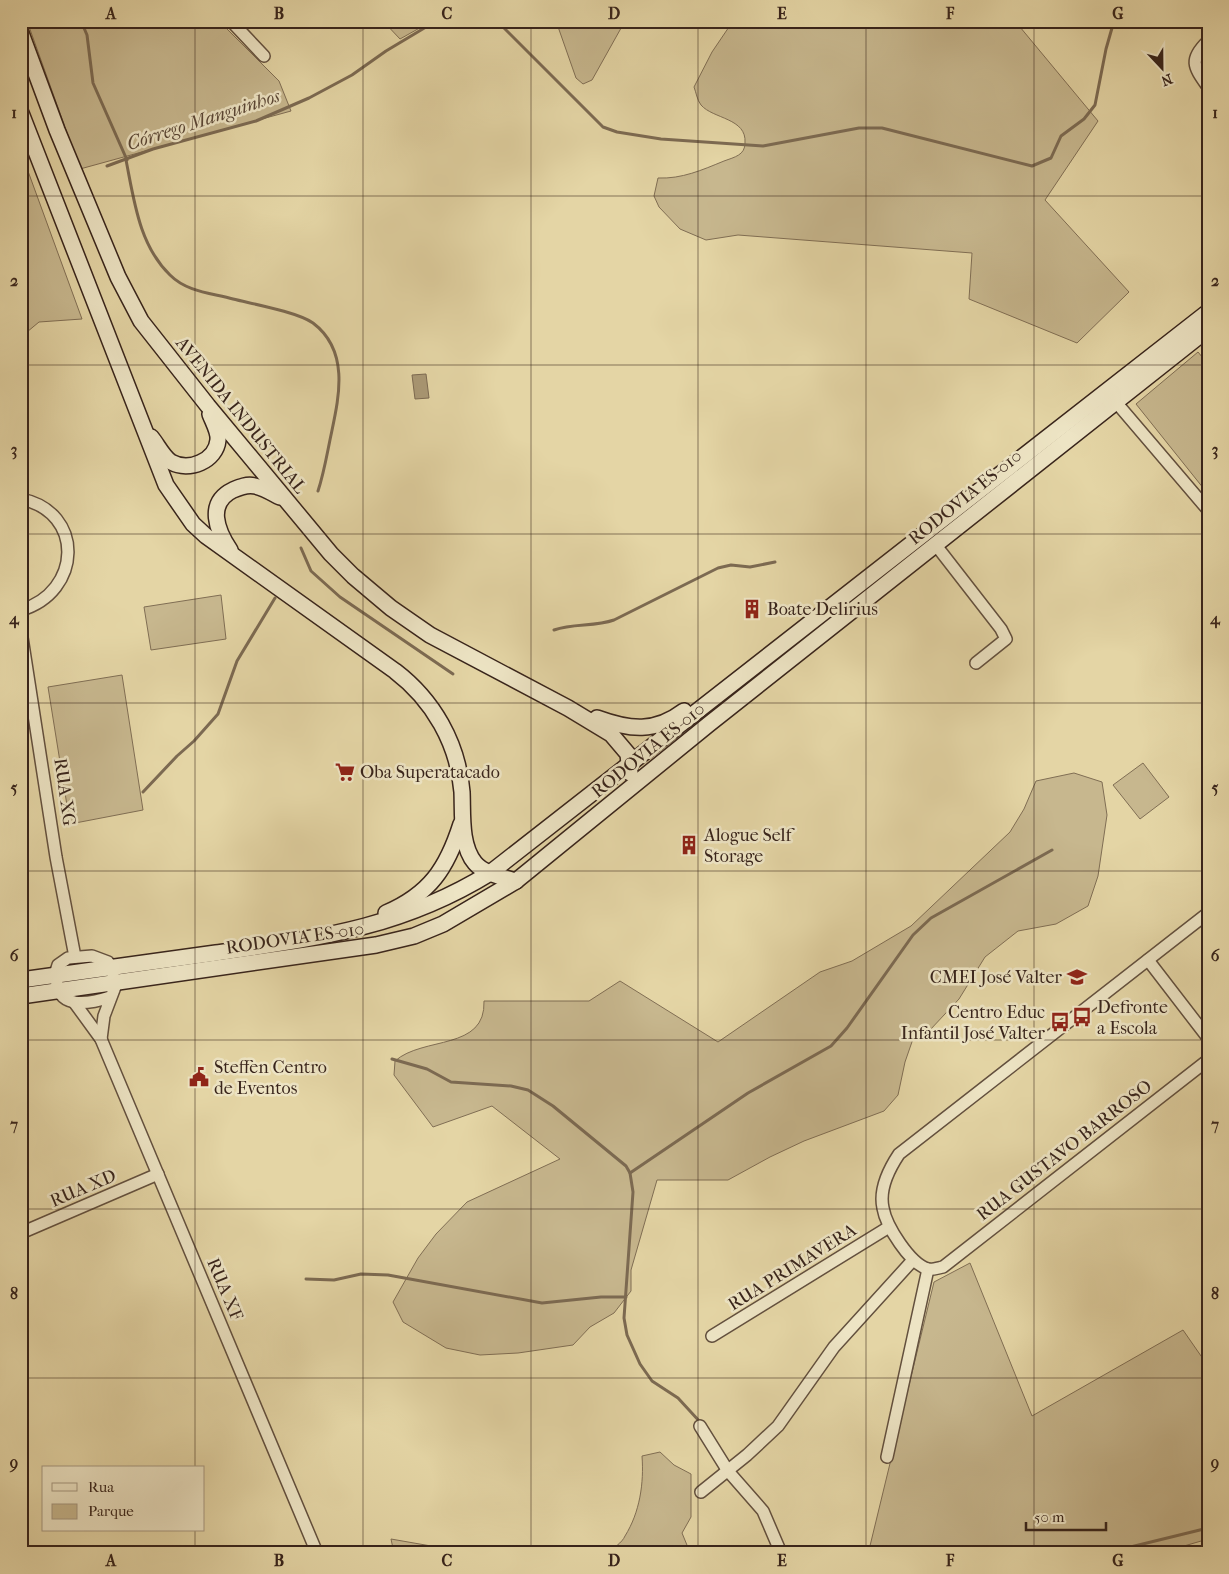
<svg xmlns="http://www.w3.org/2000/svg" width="1229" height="1574" viewBox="0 0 1229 1574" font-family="'IM FELL French Canon',serif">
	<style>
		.green { fill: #c7b78e; stroke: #806e54 }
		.water { fill: #aa9976; stroke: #7c6a52 }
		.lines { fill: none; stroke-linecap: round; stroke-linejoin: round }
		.stream { stroke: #7c6a52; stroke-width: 3 }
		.street-casing { stroke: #63503e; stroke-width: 14 }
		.secondary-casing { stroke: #38241b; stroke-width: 18 }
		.street { stroke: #ede4c4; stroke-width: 11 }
		.secondary { stroke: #ede4c4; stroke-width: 15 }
		.grid { fill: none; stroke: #38241b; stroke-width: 1; stroke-opacity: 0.55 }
		.labels { text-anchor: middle; stroke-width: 5; stroke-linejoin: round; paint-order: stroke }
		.street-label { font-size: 18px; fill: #38241b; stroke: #ede4c4 }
		.poi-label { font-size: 18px; fill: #38241b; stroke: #ede4c4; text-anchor: start }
		.water-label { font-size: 19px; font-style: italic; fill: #5a4736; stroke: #ede4c4 }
		.neatline { fill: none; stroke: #38241b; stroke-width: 2 }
		.grid-label { font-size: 16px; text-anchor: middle; font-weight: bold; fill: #38241b }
	</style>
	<rect width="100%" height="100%" fill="#e4d5a5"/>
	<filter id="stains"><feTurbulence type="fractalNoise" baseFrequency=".004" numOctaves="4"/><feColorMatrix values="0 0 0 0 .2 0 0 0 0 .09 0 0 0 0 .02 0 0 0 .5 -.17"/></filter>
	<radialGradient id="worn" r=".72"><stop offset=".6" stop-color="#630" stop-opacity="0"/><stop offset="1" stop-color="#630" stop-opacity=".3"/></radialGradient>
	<g class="green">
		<path d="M 27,21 L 219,21 L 279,81 L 291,111 L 80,169 Z"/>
		<path d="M 383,21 L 432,21 L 400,39 Z"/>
		<path d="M 556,21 L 625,21 L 592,80 L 583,84 L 576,78 Z"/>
		<path d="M 733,21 L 1015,21 L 1098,121 L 1045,200 L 1129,292 L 1077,343 L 969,299 L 972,253 L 738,235 L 706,240 L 680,229 L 659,207 L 654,196 L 658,178 C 682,179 702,170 724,161 C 735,157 745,155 745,143 C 747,118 713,119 701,105 C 697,100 696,92 694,87 L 712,52 Z"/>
		<path d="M 21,152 L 82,319 L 39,322 L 21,337 Z"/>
		<path d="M 1198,352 L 1208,364 L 1208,494 L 1136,404 Z"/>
		<path d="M 221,595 L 226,639 L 151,650 L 144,607 Z"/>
		<path d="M 122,675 L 143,810 L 70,824 L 48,687 Z"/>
		<path d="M 1143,763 L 1169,797 L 1140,819 L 1113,785 Z"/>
		<path d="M 1074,773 L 1102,782 L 1107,815 L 1098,876 L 1088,906 L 1056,924 L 1018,931 L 985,957 L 959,999 L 930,1030 L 914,1036 L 905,1062 L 898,1095 L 884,1111 L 804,1141 L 770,1157 L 728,1180 L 657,1180 L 631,1270 L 631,1291 L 614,1313 L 590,1327 L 573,1345 L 518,1353 L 480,1355 L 446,1348 L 403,1322 L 393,1302 L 418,1258 L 436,1234 L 467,1202 L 560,1159 L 492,1106 L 433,1127 L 394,1075 L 395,1061 C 423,1036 486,1051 484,1001 L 589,1001 L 620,981 L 718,1042 L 820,972 L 852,961 L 911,926 L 1010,832 L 1024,809 L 1036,781 Z"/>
		<path d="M 970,1263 L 1032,1416 L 1183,1330 L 1208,1366 L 1208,1539 L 1160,1553 L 864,1553 L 869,1550 L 934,1282 Z"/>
		<path d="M 660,1452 L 674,1465 L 691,1474 L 691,1517 L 682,1533 L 689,1550 L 698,1553 L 608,1553 C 613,1548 622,1543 625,1536 C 640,1512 644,1483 642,1456 Z"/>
		<path d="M 391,1539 L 471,1553 L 394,1553 Z"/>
	</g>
	<path class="water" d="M 426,374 L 429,398 L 415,399 L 412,375 Z"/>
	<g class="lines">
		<g class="stream">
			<path d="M 81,21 L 87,35 L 93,83 L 127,160"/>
			<path d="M 497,21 L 603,127 L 617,132 L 661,139 L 763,146 L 859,128 L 882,128 L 1032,166 L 1051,158 L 1061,136 L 1084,119 L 1095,105 L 1106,49 L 1114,21"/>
			<path d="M 126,160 C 134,200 139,245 170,275 C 187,292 211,293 233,299 C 253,304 297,312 313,323 C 350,351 339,397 331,435 C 327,454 324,473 318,491"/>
			<path d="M 107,166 L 153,149 L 256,121 L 309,98 L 352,75 L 386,51 L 436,21"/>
			<path d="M 301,548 L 311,571 L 340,597 L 453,674"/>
			<path d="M 554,630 C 574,623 594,627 614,620 L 718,568 L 731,565 L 750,567 L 775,562"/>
			<path d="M 143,792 L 177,756 L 194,741 L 218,714 L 237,661 L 275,598"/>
			<path d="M 392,1059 L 427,1069 L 451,1082 L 511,1086 L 528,1090 L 553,1106 L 626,1166 L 630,1173 L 633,1192 L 624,1318 L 627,1335 L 640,1364 L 652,1381 L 678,1398 L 701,1423"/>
			<path d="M 630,1173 L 748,1093 L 831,1046 L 847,1028 L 913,935 L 931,918 L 1052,850"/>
			<path d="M 306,1279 L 334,1280 L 361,1274 L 388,1275 L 542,1303 L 601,1297 L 626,1297"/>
			<path d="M 1106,1553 L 1208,1528"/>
		</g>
		<defs>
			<g id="street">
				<path d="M 231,21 L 264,56"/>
				<path d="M 1208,41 C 1188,60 1194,67 1208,87"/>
				<path d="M 1110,398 L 1115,401 L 1208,510"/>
				<path d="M 21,499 C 85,512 82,592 21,610"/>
				<path d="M 935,544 L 1001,629 L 1006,639 L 976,663"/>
				<path d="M 21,631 L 56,857 L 75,957"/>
				<path d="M 1208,913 L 899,1154 C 889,1169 879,1190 883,1208 C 886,1226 910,1264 928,1269 C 932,1270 938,1268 943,1267 L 1208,1060"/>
				<path d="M 1148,960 L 1208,1038"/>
				<path d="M 74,1002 L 101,1039 L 317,1553"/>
				<path d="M 101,1039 L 104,1016 L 115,987 L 112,968 L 108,962 L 92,956 L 68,958 L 58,965 C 55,972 55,977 57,984 C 61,1010 92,1003 110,997"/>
				<path d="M 21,1233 L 158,1174"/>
				<path d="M 712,1336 L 889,1227"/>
				<path d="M 700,1426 L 728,1471 L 763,1511 L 781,1553"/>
				<path d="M 887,1457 L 928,1269"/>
				<path d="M 701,1492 L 747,1455 L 778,1426 L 834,1347 L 913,1260"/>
			</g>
			<g id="secondary">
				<path d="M 21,33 L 57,130 L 118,277 L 141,321 L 208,406 L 331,554 L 353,576 L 391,608 L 430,635 L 568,708 L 611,734 L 628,754 L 630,773"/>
				<path d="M 21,113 L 166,485 L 193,524 L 206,536 L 395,671 C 433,700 458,743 462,792 C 463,814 460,845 475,863 C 484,874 503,877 516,881"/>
				<path d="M 151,437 C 157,444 163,457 171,462 C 189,472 216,461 218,440 C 219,432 213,422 210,414"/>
				<path d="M 230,550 C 217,531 206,503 233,490 C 240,487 247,484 255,486 C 264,488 272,493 280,497"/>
				<path d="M 597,718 C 630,730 655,733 684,711"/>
				<path d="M 386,913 C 430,894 447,868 461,824"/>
				<path d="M 21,980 C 86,971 151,962 216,953 C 318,938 401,928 490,873 L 1208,312"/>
				<path d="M 21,996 L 376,945 L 414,936 L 443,924 L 516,881 L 709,724 L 1208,329"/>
			</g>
		</defs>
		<use href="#street" class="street-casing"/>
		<use href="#secondary" class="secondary-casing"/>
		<use href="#street" class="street"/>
		<use href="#secondary" class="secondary"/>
	</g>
	<path class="grid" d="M 195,21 L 195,1468M 363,21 L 363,1553M 531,21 L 531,1553M 698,21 L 698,1553M 866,21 L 866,1553M 1034,21 L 1034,1553M 21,196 L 1208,196M 21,365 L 1208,365M 21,534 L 1208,534M 21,703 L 1208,703M 21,871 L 1208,871M 21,1040 L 1208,1040M 21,1209 L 1208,1209M 21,1378 L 1208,1378M 195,1530 L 195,1553"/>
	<defs>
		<symbol id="building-bare" viewBox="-9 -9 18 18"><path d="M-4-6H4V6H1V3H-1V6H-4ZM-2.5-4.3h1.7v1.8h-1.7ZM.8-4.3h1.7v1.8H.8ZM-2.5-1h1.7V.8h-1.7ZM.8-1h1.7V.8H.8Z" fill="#8f2418" stroke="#ede4c4" stroke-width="2.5" paint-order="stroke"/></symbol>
		<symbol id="supermarket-bare" viewBox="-9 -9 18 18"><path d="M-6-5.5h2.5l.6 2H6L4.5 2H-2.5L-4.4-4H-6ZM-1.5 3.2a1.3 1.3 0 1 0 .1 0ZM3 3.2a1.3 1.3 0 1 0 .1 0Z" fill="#8f2418" stroke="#ede4c4" stroke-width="2.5" paint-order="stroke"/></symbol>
		<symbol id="school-bare" viewBox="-9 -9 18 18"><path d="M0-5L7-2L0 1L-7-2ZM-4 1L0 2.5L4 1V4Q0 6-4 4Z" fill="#8f2418" stroke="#ede4c4" stroke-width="2.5" paint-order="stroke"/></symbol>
		<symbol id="bus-bare" viewBox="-9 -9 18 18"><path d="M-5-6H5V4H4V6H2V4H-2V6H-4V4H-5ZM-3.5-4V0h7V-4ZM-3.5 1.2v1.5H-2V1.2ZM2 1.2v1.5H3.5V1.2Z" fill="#8f2418" stroke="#ede4c4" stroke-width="2.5" paint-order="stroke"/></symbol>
		<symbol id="civic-bare" viewBox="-9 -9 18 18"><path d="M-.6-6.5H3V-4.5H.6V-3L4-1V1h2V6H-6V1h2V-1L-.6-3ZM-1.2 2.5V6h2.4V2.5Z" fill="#8f2418" stroke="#ede4c4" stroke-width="2.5" paint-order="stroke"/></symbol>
	</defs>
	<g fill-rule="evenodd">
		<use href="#building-bare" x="738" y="595" width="28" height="28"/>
		<use href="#supermarket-bare" x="331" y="758" width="28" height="28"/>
		<use href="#building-bare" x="675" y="831" width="28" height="28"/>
		<use href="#school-bare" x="1063" y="963" width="28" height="28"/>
		<use href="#bus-bare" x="1068" y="1003" width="28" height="28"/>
		<use href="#bus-bare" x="1046" y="1008" width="28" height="28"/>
		<use href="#civic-bare" x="185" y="1063" width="28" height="28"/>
	</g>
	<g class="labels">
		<g class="street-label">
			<text transform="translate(241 415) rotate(51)" y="6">AVENIDA INDUSTRIAL</text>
			<text transform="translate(965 497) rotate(-39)" y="6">RODOVIA ES-010</text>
			<text transform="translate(648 750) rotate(-39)" y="6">RODOVIA ES-010</text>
			<text transform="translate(65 792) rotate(82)" y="6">RUA XG</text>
			<text transform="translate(295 938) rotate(-8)" y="6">RODOVIA ES-010</text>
			<text transform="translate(1064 1150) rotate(-38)" y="6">RUA GUSTAVO BARROSO</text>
			<text transform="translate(83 1188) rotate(-23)" y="6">RUA XD</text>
			<text transform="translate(792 1267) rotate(-32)" y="6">RUA PRIMAVERA</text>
			<text transform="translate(225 1289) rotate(67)" y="6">RUA XF</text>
		</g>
		<g class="poi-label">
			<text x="767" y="615">Boate Delirius</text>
			<text x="360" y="778">Oba Superatacado</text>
			<text x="704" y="841">Alogue Self<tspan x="704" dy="21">Storage</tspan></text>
			<text x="1062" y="983" text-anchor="end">CMEI José Valter</text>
			<text x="1097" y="1013">Defronte<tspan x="1097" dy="21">a Escola</tspan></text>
			<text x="1045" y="1018" text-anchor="end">Centro Educ<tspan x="1045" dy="21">Infantil José Valter</tspan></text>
			<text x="214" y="1073">Steffen Centro<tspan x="214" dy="21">de Eventos</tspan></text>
		</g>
		<g class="water-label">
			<text transform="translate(203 119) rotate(-18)" y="7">Córrego Manguinhos</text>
		</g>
	</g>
	<rect width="1229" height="1574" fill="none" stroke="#e4d5a5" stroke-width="55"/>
	<rect x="42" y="1466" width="162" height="65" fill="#ede4c4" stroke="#a59780"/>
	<rect x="52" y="1483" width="25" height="8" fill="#ede4c4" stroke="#a59780"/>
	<text x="88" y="1492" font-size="15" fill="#38241b">Rua</text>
	<rect x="52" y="1504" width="25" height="15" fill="#c7b78e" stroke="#a59780"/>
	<text x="88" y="1516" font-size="15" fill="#38241b">Parque</text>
	<g transform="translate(1162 68) rotate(158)" stroke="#ede4c4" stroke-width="4" paint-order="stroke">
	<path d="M0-4L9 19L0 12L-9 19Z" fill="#38241b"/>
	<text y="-8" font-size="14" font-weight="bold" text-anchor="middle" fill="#38241b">N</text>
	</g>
	<path d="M1026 1522v8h80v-8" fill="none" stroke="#38241b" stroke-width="2.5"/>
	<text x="1034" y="1522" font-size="15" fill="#38241b" stroke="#ede4c4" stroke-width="4" paint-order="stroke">50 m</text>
	<rect x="28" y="28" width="1174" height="1518" class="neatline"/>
	<g class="grid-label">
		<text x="111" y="19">A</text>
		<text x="279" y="19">B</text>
		<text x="447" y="19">C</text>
		<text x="614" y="19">D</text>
		<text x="782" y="19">E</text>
		<text x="950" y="19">F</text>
		<text x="1118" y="19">G</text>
		<text x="14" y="118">1</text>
		<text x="1215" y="118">1</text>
		<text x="14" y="286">2</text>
		<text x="1215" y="286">2</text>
		<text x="14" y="455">3</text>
		<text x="1215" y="455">3</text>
		<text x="14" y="624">4</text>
		<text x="1215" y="624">4</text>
		<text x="14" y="793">5</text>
		<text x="1215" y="793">5</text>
		<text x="14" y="961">6</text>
		<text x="1215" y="961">6</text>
		<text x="14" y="1130">7</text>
		<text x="1215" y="1130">7</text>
		<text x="14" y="1299">8</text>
		<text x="1215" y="1299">8</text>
		<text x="14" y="1468">9</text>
		<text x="1215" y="1468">9</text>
		<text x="111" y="1566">A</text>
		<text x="279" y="1566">B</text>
		<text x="447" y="1566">C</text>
		<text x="614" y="1566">D</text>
		<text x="782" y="1566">E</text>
		<text x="950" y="1566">F</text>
		<text x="1118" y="1566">G</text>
	</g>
	<rect width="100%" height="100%" filter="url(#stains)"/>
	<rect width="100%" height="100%" fill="url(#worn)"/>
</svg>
